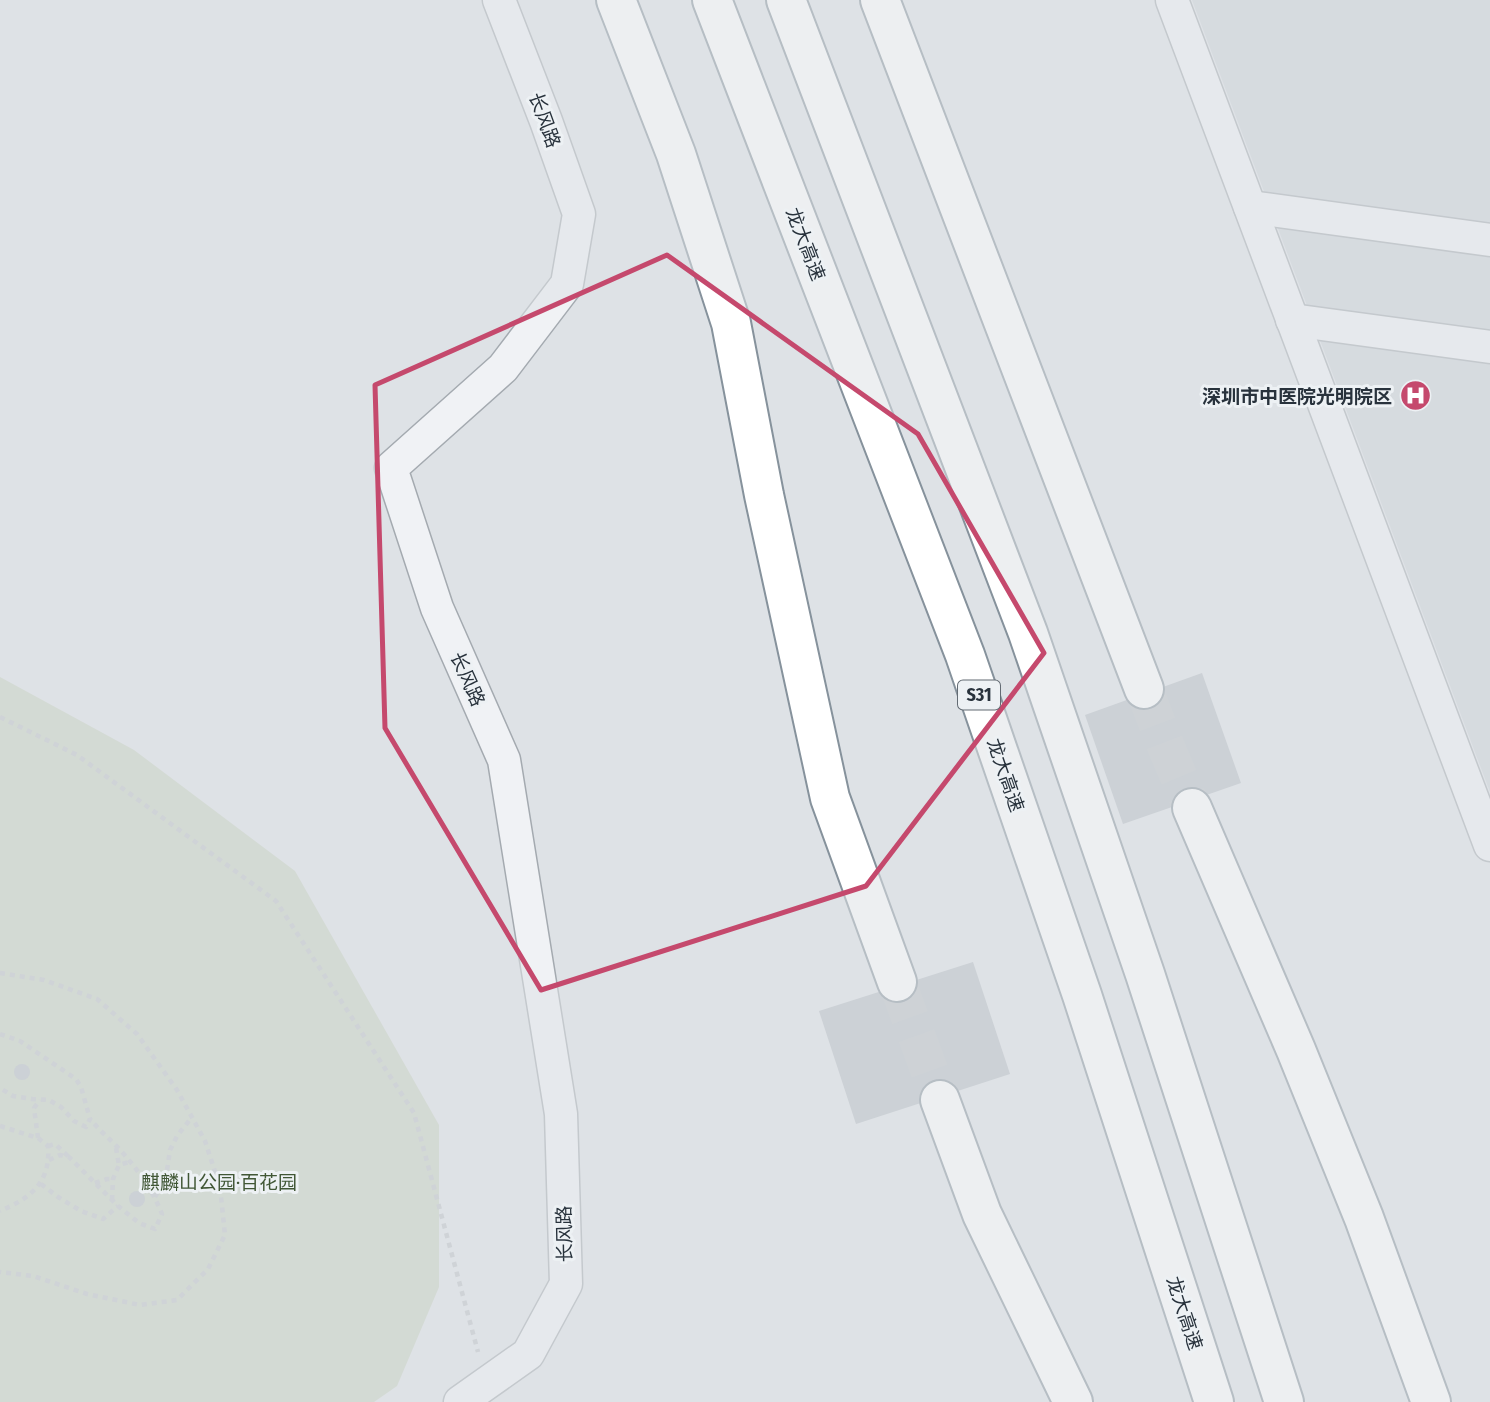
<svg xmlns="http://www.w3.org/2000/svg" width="1490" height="1402" viewBox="0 0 1490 1402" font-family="'Fira Sans Condensed','Noto Sans SC',sans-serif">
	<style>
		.built { fill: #ccd2d8 }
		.green { fill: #c6d0bf }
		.building { fill: #b5bcc3 }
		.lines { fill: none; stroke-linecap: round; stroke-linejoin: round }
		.highway-tunnel { stroke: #babfc4; stroke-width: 38; stroke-dasharray: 38 19; stroke-linecap: butt }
		.minor-casing { stroke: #a4aab0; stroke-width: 35 }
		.highway-casing { stroke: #86929c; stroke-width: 42 }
		.path { stroke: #bcc0c5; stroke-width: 4.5; stroke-dasharray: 5 5; stroke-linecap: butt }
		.minor { stroke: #f0f2f5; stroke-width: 32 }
		.highway { stroke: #fff; stroke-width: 38 }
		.marked { fill: none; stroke: #c5496d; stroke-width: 5; stroke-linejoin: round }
		.labels { text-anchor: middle; stroke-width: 6; stroke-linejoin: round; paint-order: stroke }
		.shield { fill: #edf1f4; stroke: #636b73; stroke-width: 2 }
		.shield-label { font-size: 18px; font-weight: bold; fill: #28323c }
		.street-label { font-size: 19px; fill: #28323c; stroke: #edf1f4 }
		.poi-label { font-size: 19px; font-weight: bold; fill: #28323c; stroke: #edf1f4; text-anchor: end }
		.park-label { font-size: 19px; fill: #415736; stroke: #edf1f4 }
	</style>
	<rect width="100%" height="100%" fill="#dee2e6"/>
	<path class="built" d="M 1192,0 L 1490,0 L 1490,792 Z"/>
	<path class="green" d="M 0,677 L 134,750 L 295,871 L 439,1125 L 439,1287 L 397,1386 L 374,1402 L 0,1402 Z"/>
	<g class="building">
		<path d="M 1202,673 L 1241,783 L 1123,824 L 1085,715 Z"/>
		<path d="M 973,962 L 1010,1074 L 856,1124 L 819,1011 Z"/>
		<circle cx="22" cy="1072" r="8"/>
		<circle cx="137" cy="1199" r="8"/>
	</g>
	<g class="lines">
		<g class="highway-tunnel">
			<path d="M 1144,689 L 1167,749 L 1192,808"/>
			<path d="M 897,982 L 940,1100"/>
		</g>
		<defs>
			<g id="minor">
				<path d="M 1172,0 L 1490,845"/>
				<path d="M 1250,207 L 1490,240"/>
				<path d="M 1292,320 L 1490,347"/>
				<path d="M 460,1402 L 528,1354 L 566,1284 L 561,1114 L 504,760 L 437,608 L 391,468 L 503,368 L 567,284 L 579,214 L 546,121 L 499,0"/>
			</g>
			<g id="highway">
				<path d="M 616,0 L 676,154 L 731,323 L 764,495 L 830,798 L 897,982"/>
				<path d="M 712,0 L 965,655 L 1082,995 L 1214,1402"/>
				<path d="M 786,0 L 1028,633 L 1145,974 L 1284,1402"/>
				<path d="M 880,0 L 1144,689"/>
				<path d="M 1192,808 L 1296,1050 L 1364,1218 L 1431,1402"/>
				<path d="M 940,1100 L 982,1214 L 1073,1402"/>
			</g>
		</defs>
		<use href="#minor" class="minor-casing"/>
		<use href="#highway" class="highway-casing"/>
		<g class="path">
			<path d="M 0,717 L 77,755 L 276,901 L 414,1113 L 478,1352"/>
			<path d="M 0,973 L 44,980 L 97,999 L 137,1034 L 177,1090 L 205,1141 L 220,1187 L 225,1235 L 208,1269 L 177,1300 L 140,1305 L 87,1294 L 33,1276 L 0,1272"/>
			<path d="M 0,1034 L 20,1041 L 76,1079 L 81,1087 L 90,1119 L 86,1127 L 74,1121 L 61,1107 L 49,1100 L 32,1099 L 13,1096 L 0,1088"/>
			<path d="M 0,1126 L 38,1138 L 48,1146 C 51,1182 31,1198 0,1211"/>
			<path d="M 38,1138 L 34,1108 L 40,1100"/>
			<path d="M 48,1146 L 55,1144 L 69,1157"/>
			<path d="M 116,1148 L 119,1165"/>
			<path d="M 49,1160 L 60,1155 L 69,1157 L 118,1206 L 139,1223 L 155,1229 L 162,1214 C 153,1191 138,1170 122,1152 C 111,1140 100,1131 90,1119"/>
			<path d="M 95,1183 L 107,1179 L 113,1179"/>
			<path d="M 41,1184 L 58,1197 L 81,1211 L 103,1219 L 118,1206"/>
			<path d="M 155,1197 L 166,1177 L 170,1150 L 177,1136 L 192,1117"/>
			<path d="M 112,1200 L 113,1179 L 119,1165 L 129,1162"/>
		</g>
		<use href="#minor" class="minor"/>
		<use href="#highway" class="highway"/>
	</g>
	<path d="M0 0H1490V1402H0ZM 667,255 L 918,434 L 1044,653 L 866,886 L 541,990 L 385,728 L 375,385 Z" fill="#dee2e6" fill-opacity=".55" fill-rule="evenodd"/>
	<path class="marked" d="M 667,255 L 918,434 L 1044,653 L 866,886 L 541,990 L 385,728 L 375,385 Z"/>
	<defs>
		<symbol id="hospital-disc" viewBox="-11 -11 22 22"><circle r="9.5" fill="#c5496d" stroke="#edf1f4"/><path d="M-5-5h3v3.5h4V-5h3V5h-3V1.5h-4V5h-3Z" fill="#fff"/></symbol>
	</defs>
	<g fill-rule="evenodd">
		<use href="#hospital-disc" x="1398" y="378" width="35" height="35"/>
	</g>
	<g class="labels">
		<rect class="shield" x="958" y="680.5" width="42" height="29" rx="5"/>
		<g class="shield-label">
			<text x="979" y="701">S31</text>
		</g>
		<g class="street-label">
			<text transform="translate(545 120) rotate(70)" y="7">长风路</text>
			<text transform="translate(806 244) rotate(69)" y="7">龙大高速</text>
			<text transform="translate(468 679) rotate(66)" y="7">长风路</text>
			<text transform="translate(1006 775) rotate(71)" y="7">龙大高速</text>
			<text transform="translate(564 1234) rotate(-91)" y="7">长风路</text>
			<text transform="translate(1185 1313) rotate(72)" y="7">龙大高速</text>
		</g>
		<g class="poi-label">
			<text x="1392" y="403">深圳市中医院光明院区</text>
		</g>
		<g class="park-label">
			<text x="219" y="1189">麒麟山公园·百花园</text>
		</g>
	</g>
</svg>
